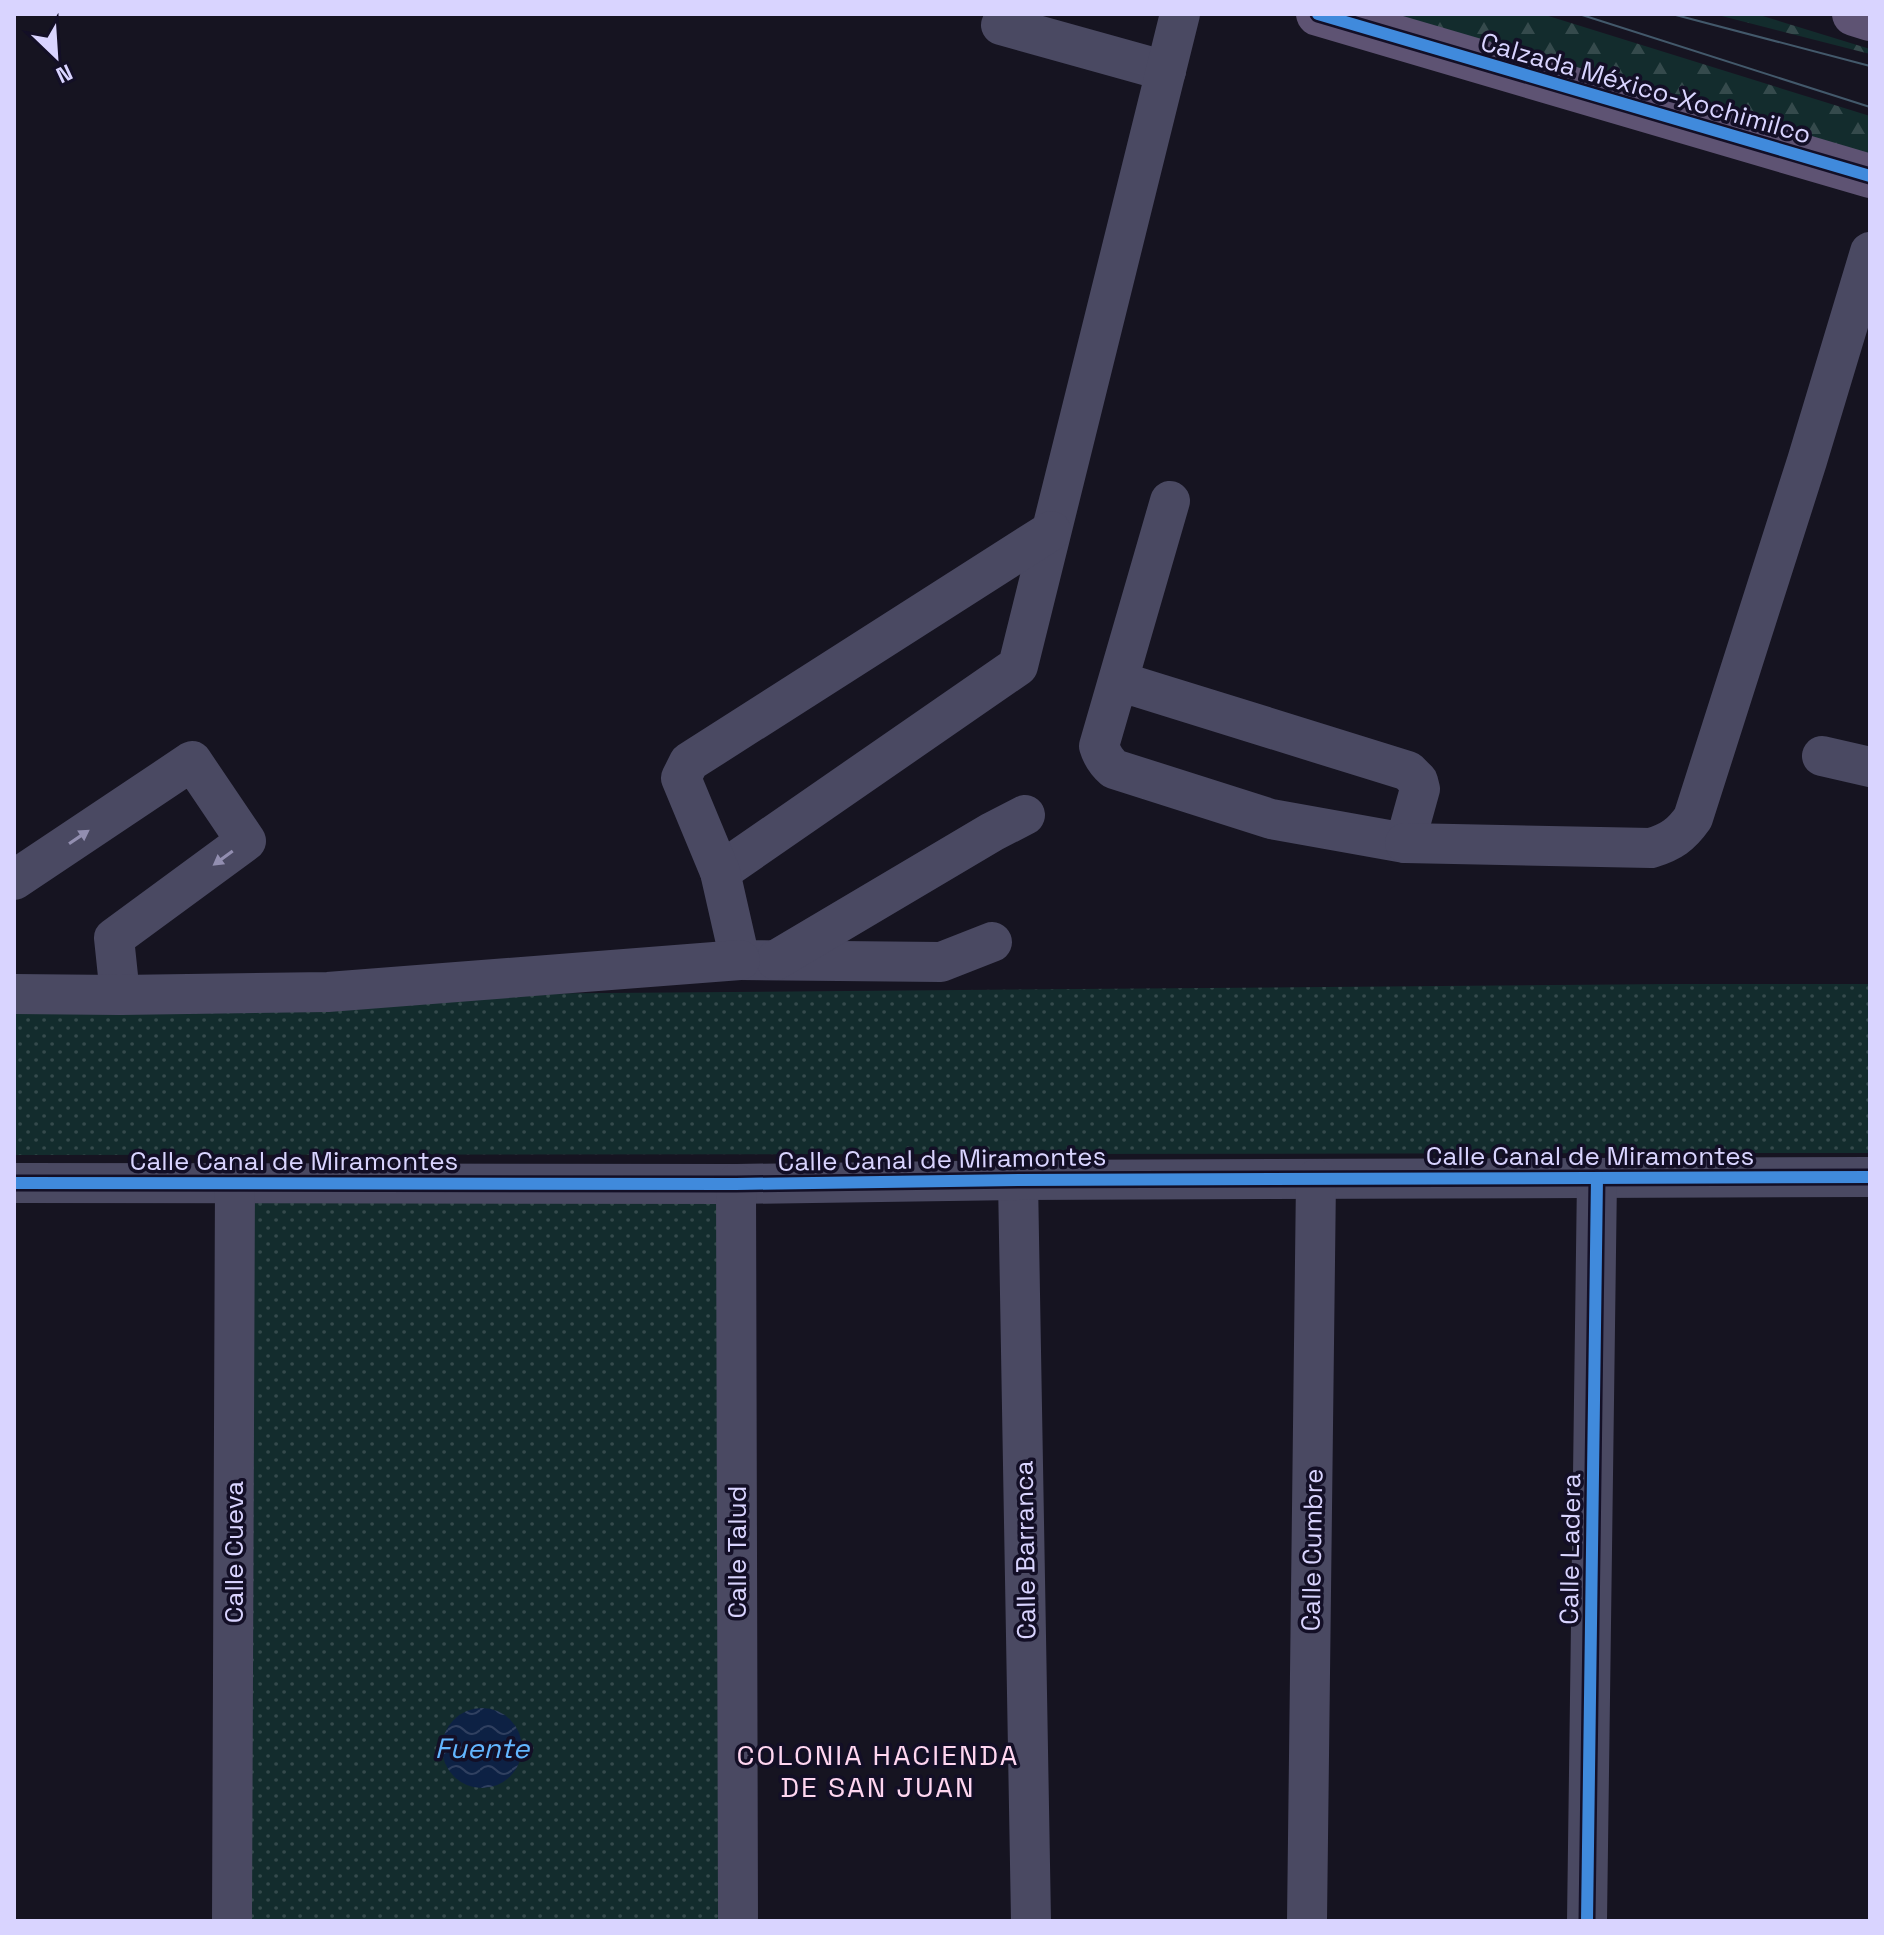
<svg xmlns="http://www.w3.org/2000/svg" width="1884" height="1935" viewBox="0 0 1884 1935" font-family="'Space Grotesk',sans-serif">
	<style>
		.grass { fill: url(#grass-dots) }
		.forest { fill: url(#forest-firs) }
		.water { fill: url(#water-waves) }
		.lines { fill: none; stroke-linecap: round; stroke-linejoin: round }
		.minor { stroke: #4a4962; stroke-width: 40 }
		.major { stroke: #5e5373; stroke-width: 44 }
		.tram { stroke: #43596b; stroke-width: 2 }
		.cycleway-casing { stroke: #130f26; stroke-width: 17 }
		.cycleway { stroke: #408adc; stroke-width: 12 }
		.oneway { fill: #928eb0 }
		.labels { text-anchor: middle; stroke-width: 7; stroke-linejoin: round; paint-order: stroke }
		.street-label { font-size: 26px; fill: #d9d4ff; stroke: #130f26 }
		.water-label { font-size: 28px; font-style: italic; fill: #62b6ff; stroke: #130f26 }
		.neighbourhood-label { font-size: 28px; letter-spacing: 2px; fill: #ffd6f0; stroke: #130f26 }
	</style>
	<defs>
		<pattern id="grass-dots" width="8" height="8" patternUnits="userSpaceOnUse" patternTransform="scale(2)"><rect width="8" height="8" fill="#132c2d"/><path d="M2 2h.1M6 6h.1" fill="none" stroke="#354a4c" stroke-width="1.8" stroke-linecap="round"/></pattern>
		<pattern id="forest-firs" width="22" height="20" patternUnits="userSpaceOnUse" patternTransform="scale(2)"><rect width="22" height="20" fill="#132c2d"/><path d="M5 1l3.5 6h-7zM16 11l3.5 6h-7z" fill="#354a4c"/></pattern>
		<pattern id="water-waves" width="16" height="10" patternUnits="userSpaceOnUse" patternTransform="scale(2)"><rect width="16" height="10" fill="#0d2144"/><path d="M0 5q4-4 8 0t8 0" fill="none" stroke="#304060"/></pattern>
	</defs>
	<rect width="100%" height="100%" fill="#161421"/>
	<g class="grass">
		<path d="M 1672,984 L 1870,984 L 1870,1153 L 14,1155 L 14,998 Z"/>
		<path d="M 247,1195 L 728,1198 L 724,1921 L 247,1921 Z"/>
	</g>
	<g class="forest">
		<path d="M 1377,14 L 1542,14 L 1870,116 L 1870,162 Z"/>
		<path d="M 1714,14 L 1756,14 L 1870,49 L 1870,54 Z"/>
	</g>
	<circle class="water" cx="482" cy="1748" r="40"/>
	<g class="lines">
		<g class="minor">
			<path d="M 1001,25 L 1166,71"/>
			<path d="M 1118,681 L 1408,771 L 1418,781 L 1420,789 L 1405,843 L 1271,819 L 1114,769 C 1106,762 1102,756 1099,746 L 1170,501"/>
			<path d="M 1822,756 L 1870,767"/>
			<path d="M 1405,843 L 1651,848 C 1671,842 1681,835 1693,818 L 1807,461 L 1870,252"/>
			<path d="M 720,872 L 1018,666 L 1180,14"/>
			<path d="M 14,880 L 192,761 L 246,841 L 114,938 L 120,995"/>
			<path d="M 992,942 L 941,962 L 740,960 L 720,872 L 681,778 L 689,762 L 1051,531"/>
			<path d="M 776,960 L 992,832 L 1025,815"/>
			<path d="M 14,994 L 120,995 L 328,992 L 740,960"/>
			<path d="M 1018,1180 L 1031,1921"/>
			<path d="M 14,1183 L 736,1184 L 1018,1180 L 1870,1177"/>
			<path d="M 736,1184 L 738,1921"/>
			<path d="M 232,1921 L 235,1182"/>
			<path d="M 1307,1921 L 1316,1179"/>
			<path d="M 1587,1921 L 1597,1178"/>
		</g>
		<g class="major">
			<path d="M 1318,14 L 1870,176"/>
			<path d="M 1854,14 L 1870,19"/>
		</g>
		<g class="tram">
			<path d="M 1579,14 L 1870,107"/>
			<path d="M 1672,14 L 1870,66"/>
		</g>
		<defs>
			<g id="cycleway">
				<path d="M 1318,14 L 1870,176"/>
				<path d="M 14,1183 L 736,1184 L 1018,1180 L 1870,1177"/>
				<path d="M 1587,1921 L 1597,1178"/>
			</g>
		</defs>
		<use href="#cycleway" class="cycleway-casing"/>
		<use href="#cycleway" class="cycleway"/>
	</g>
	<defs><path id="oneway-solid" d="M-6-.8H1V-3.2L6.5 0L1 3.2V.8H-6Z" transform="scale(2)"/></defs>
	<g class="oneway">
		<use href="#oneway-solid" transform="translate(79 837) rotate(-34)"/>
		<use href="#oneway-solid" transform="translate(223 858) rotate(144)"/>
	</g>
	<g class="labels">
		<g class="street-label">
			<text transform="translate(1646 88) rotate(16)" y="9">Calzada México-Xochimilco</text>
			<text x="1590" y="1165">Calle Canal de Miramontes</text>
			<text transform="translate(942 1159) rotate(-1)" y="9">Calle Canal de Miramontes</text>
			<text x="294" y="1170">Calle Canal de Miramontes</text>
			<text transform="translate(1570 1549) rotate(-89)" y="9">Calle Ladera</text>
			<text transform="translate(1025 1550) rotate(-91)" y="9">Calle Barranca</text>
			<text transform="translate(1312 1550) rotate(-89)" y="9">Calle Cumbre</text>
			<text transform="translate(234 1552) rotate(-90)" y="9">Calle Cueva</text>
			<text transform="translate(737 1552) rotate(-90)" y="9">Calle Talud</text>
		</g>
		<g class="water-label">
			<text x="482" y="1758">Fuente</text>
		</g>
		<g class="neighbourhood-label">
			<text x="878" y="1765">COLONIA HACIENDA<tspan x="878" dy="32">DE SAN JUAN</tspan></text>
		</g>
	</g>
	<rect width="1884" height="1935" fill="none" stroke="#d9d4ff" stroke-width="32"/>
	<g transform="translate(56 56) rotate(155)" stroke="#130f26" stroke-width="6" paint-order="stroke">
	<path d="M0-6L14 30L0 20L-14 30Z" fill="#d9d4ff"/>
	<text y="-12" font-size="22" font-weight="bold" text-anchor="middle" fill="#d9d4ff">N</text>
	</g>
</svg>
